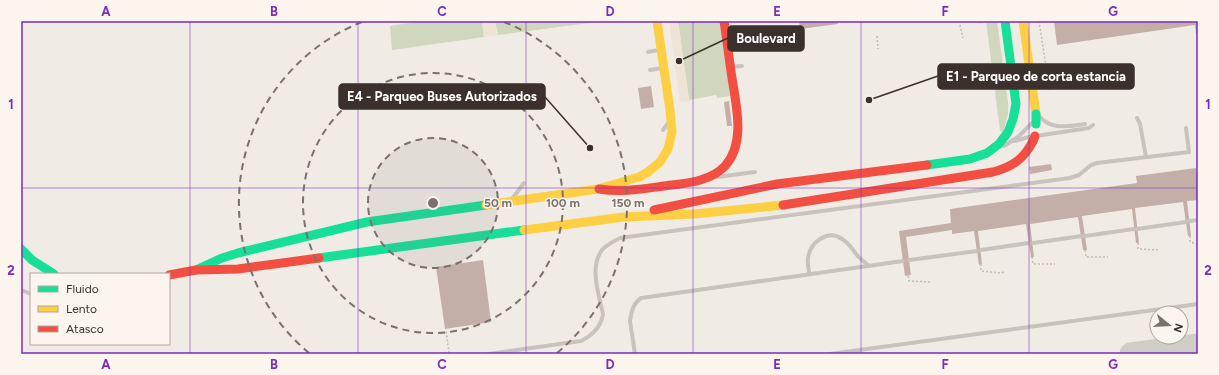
<svg xmlns="http://www.w3.org/2000/svg" width="1219" height="375" viewBox="0 0 1219 375" font-family="Figtree,sans-serif">
	<style>
		.green { fill: #d1d6bf }
		.plaza { fill: #eee3d5 }
		.lines { fill: none; stroke-linecap: round; stroke-linejoin: round }
		.taxiway { stroke: #d0ccc6; stroke-width: 23 }
		.building { fill: #c3afa7 }
		.path { stroke: #c2bbb6; stroke-width: 1.5; stroke-dasharray: 2 2; stroke-linecap: butt }
		.lane { stroke: #c9c3be; stroke-width: 4 }
		.fast { stroke: #16e098; stroke-width: 9 }
		.slow { stroke: #ffcf43; stroke-width: 9 }
		.jam { stroke: #f24e42; stroke-width: 9 }
		.fast-bridge { stroke: #16e098; stroke-width: 9 }
		.jam-bridge { stroke: #f24e42; stroke-width: 9 }
		.grid { fill: none; stroke: #7b2cbf; stroke-width: 1; stroke-opacity: 0.55 }
		.ring { fill: none; stroke: #7a716c; stroke-width: 2; stroke-dasharray: 7 5 }
		.centre { fill: #7a716c; stroke: #fbf5ee; stroke-width: 2 }
		.ring-label { font-size: 12px; text-anchor: middle; font-weight: bold; fill: #7a716c; stroke: #fbf5ee; stroke-width: 3; stroke-linejoin: round; paint-order: stroke }
		.leader { fill: none; stroke: #3b302b; stroke-width: 1.5 }
		.callout-dot { fill: #3b302b; stroke: #fbf5ee; stroke-width: 1.5 }
		.callout { fill: #3b302b; stroke: #3b302b; stroke-width: 1.5 }
		.callout-label { font-size: 13px; text-anchor: middle; font-weight: bold; fill: #fff }
		.neatline { fill: none; stroke: #7b2cbf; stroke-width: 1.5 }
		.grid-label { font-size: 13px; text-anchor: middle; font-weight: bold; fill: #7b2cbf }
	</style>
	<rect width="100%" height="100%" fill="#f0ebe5"/>
	<g class="green">
		<path d="M 422,21 L 482,21 L 484,37 L 392,50 L 390,26 Z"/>
		<path d="M 495,21 L 595,21 L 596,22 L 498,35 Z"/>
		<path d="M 678,21 L 720,21 L 730,96 L 717,98 L 716,95 L 689,100 Z"/>
		<path d="M 986,21 L 997,21 L 1008,102 L 1008,114 L 1003,132 L 1000,131 Z"/>
	</g>
	<g class="plaza">
		<path d="M 482,21 L 495,21 L 498,35 L 484,37 Z"/>
		<path d="M 669,21 L 678,21 L 689,101 L 680,102 Z"/>
	</g>
	<g class="lines">
		<path class="taxiway" d="M 1131,354 L 1198,345"/>
	</g>
	<g class="building">
		<path d="M 799,21 L 837,21 L 838,24 L 800,29 Z"/>
		<path d="M 1054,21 L 1198,21 L 1198,34 L 1196,34 L 1195,25 L 1057,45 Z"/>
		<path d="M 651,86 L 654,107 L 641,109 L 638,88 Z"/>
		<path d="M 729,101 L 732,126 L 727,126 L 724,102 Z"/>
		<path d="M 1051,164 L 1052,170 L 1030,174 L 1029,167 Z"/>
		<path d="M 1196,168 L 1197,175 L 1198,175 L 1198,200 L 1187,201 L 1191,236 L 1188,236 L 1183,202 L 1135,208 L 1139,243 L 1136,243 L 1132,209 L 1082,216 L 1087,250 L 1083,250 L 1078,217 L 1030,224 L 1034,257 L 1031,257 L 1026,224 L 978,231 L 982,264 L 979,265 L 974,231 L 952,234 L 952,230 L 906,237 L 911,275 L 905,276 L 899,231 L 951,223 L 950,209 L 1137,183 L 1136,176 Z"/>
		<path d="M 483,260 L 491,322 L 445,329 L 436,267 Z"/>
	</g>
	<g class="lines">
		<g class="path">
			<path d="M 980,21 L 981,25"/>
			<path d="M 1039,21 L 1050,92"/>
			<path d="M 960,25 L 963,38"/>
			<path d="M 877,36 L 878,49"/>
			<path d="M 1190,236 L 1190,242 L 1198,244"/>
			<path d="M 1138,243 L 1138,249 L 1160,250"/>
			<path d="M 1085,250 L 1086,257 L 1108,257"/>
			<path d="M 1032,257 L 1033,264 L 1055,264"/>
			<path d="M 981,264 L 981,271 L 1001,273 L 1004,272"/>
			<path d="M 908,276 L 909,281 L 932,282"/>
			<path d="M 436,354 L 449,352 L 446,331"/>
		</g>
		<g class="lane">
			<path d="M 648,52 L 659,50"/>
			<path d="M 732,67 L 742,66"/>
			<path d="M 650,70 L 663,68"/>
			<path d="M 1039,116 C 1052,131 1068,126 1085,124"/>
			<path d="M 1137,118 L 1140,124 L 1146,157"/>
			<path d="M 663,130 L 669,122"/>
			<path d="M 1015,141 L 1029,137 L 1089,128 L 1093,125"/>
			<path d="M 1004,146 L 1018,137 L 1032,123"/>
			<path d="M 717,177 L 755,172"/>
			<path d="M 512,199 L 524,183"/>
			<path d="M 1189,221 L 1198,220"/>
			<path d="M 1137,229 L 1186,222"/>
			<path d="M 1085,236 L 1134,229"/>
			<path d="M 1033,243 L 1082,236"/>
			<path d="M 981,250 L 1029,243"/>
			<path d="M 909,260 L 977,251"/>
			<path d="M 809,274 C 809,269 807,263 808,258 C 810,242 828,229 842,239 C 849,243 852,249 857,255 C 860,259 865,262 869,266"/>
			<path d="M 21,290 L 31,294"/>
			<path d="M 488,354 L 581,341 C 593,335 601,327 603,314 C 599,295 589,267 602,250 C 606,245 614,241 620,238 L 1070,178 L 1079,175 L 1091,165 L 1097,163 L 1189,152 L 1186,128"/>
			<path d="M 635,354 L 630,321 C 631,312 633,303 641,298 L 903,261"/>
			<path d="M 830,354 L 1198,304"/>
		</g>
		<g class="fast">
			<path d="M 927,165 L 970,159 L 987,153 L 999,144 L 1008,132 L 1013,119 L 1016,104 L 1005,21"/>
			<path d="M 21,249 L 32,260 L 54,274"/>
			<path d="M 319,258 L 524,230"/>
			<path d="M 196,270 L 222,258 L 238,253 L 367,222 L 486,205"/>
		</g>
		<g class="slow">
			<path d="M 1023,21 L 1036,114"/>
			<path d="M 486,205 L 598,189 L 639,177 L 648,172 L 660,162 L 668,149 L 672,132 L 670,110 L 657,21"/>
			<path d="M 524,230 L 624,217 L 694,214 L 783,205"/>
		</g>
		<g class="jam">
			<path d="M 599,189 C 623,193 647,188 672,185 C 690,183 712,180 725,166 C 746,143 736,105 732,78 C 729,59 727,40 724,21"/>
			<path d="M 783,205 L 993,172 C 1012,167 1024,159 1033,141"/>
			<path d="M 654,210 L 777,184 L 927,165"/>
			<path d="M 169,275 L 196,270 L 238,269 L 319,258"/>
		</g>
		<path class="fast-bridge" d="M 1036,114 L 1036,124"/>
		<path class="jam-bridge" d="M 1033,141 L 1035,136"/>
	</g>
	<path class="grid" d="M 190,21 L 190,354M 358,21 L 358,354M 526,21 L 526,354M 693,21 L 693,354M 861,21 L 861,354M 1029,21 L 1029,354M 21,188 L 1198,188"/>
	<circle cx="433" cy="203" r="65" fill="#7a716c" fill-opacity=".12"/>
	<g class="ring">
		<circle cx="433" cy="203" r="65"/>
		<circle cx="433" cy="203" r="130"/>
		<path d="M309 353A195 195 0 0 1 362 22M504 22A195 195 0 0 1 557 353"/>
	</g>
	<circle cx="433" cy="203" r="6" class="centre"/>
	<g class="ring-label">
		<text x="498" y="207">50 m</text>
		<text x="563" y="207">100 m</text>
		<text x="628" y="207">150 m</text>
	</g>
	<path class="leader" d="M679 61L728 38M869 100L938 76M590 148L545 97"/>
	<g class="callout-dot">
		<circle cx="679" cy="61" r="4"/>
		<circle cx="869" cy="100" r="4"/>
		<circle cx="590" cy="148" r="4"/>
	</g>
	<g class="callout">
		<rect x="728" y="26" width="76" height="25" rx="4"/>
		<rect x="938" y="64" width="196" height="25" rx="4"/>
		<rect x="339" y="84" width="206" height="25" rx="4"/>
	</g>
	<g class="callout-label">
		<text x="766" y="43">Boulevard</text>
		<text x="1036" y="81">E1 - Parqueo de corta estancia</text>
		<text x="442" y="101">E4 - Parqueo Buses Autorizados</text>
	</g>
	<rect width="1219" height="375" fill="none" stroke="#fbf5ee" stroke-width="44"/>
	<rect x="30" y="273" width="140" height="72" fill="#fbf5ee" stroke="#aea6a0"/>
	<rect x="38" y="286" width="20" height="6" fill="#16e098" stroke="#aea6a0"/>
	<text x="66" y="293" font-size="12" fill="#3b302b">Fluido</text>
	<rect x="38" y="306" width="20" height="6" fill="#ffcf43" stroke="#aea6a0"/>
	<text x="66" y="313" font-size="12" fill="#3b302b">Lento</text>
	<rect x="38" y="326" width="20" height="6" fill="#f24e42" stroke="#aea6a0"/>
	<text x="66" y="333" font-size="12" fill="#3b302b">Atasco</text>
	<g transform="translate(1169 325) rotate(108)"><circle r="19" fill="#fbf5ee" stroke="#aea6a0"/>
	<path d="M0-3L7 15L0 10L-7 15Z" fill="#7a716c"/>
	<text y="-6" font-size="11" font-weight="bold" text-anchor="middle" fill="#3b302b">N</text>
	</g>
	<rect x="22" y="22" width="1175" height="331" class="neatline"/>
	<g class="grid-label">
		<text x="106" y="16">A</text>
		<text x="274" y="16">B</text>
		<text x="442" y="16">C</text>
		<text x="610" y="16">D</text>
		<text x="777" y="16">E</text>
		<text x="945" y="16">F</text>
		<text x="1113" y="16">G</text>
		<text x="11" y="109">1</text>
		<text x="1208" y="109">1</text>
		<text x="11" y="275">2</text>
		<text x="1208" y="275">2</text>
		<text x="106" y="369">A</text>
		<text x="274" y="369">B</text>
		<text x="442" y="369">C</text>
		<text x="610" y="369">D</text>
		<text x="777" y="369">E</text>
		<text x="945" y="369">F</text>
		<text x="1113" y="369">G</text>
	</g>
</svg>
